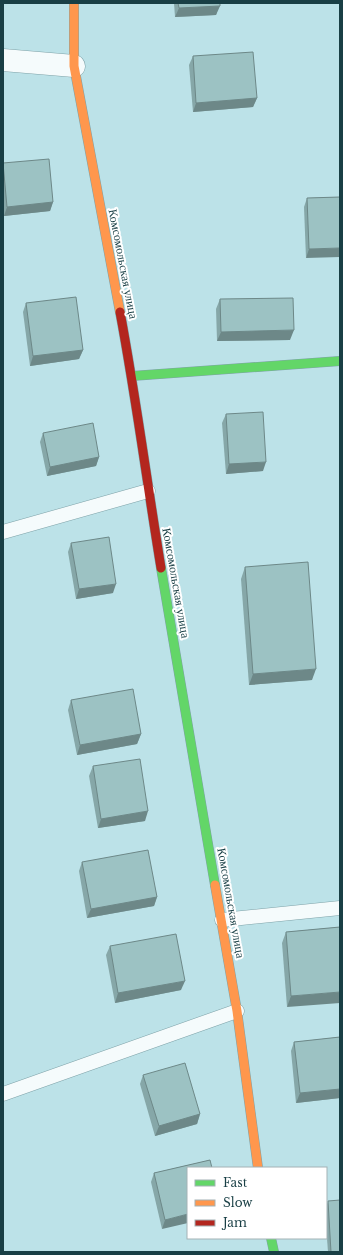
<svg xmlns="http://www.w3.org/2000/svg" width="343" height="1255" viewBox="0 0 343 1255" font-family="'Libre Baskerville',serif">
	<style>
		.lines { fill: none; stroke-linecap: round; stroke-linejoin: round }
		.lane-casing { stroke: #7ea2a8; stroke-width: 15 }
		.street-casing { stroke: #7ea2a8; stroke-width: 23 }
		.fast-casing { stroke: #7ea2a8; stroke-width: 10 }
		.slow-casing { stroke: #7ea2a8; stroke-width: 10 }
		.jam-casing { stroke: #7ea2a8; stroke-width: 10 }
		.lane { stroke: #f5fbfc; stroke-width: 14 }
		.street { stroke: #f5fbfc; stroke-width: 22 }
		.fast { stroke: #63d668; stroke-width: 9 }
		.slow { stroke: #ff974d; stroke-width: 9 }
		.jam { stroke: #b3261e; stroke-width: 9 }
		.wall { fill: #86a7a8 }
		.shaded-wall { fill: #6d8888 }
		.building { fill: #9cc2c3; stroke: #6d8888 }
		.labels { text-anchor: middle; stroke-width: 4; stroke-linejoin: round; paint-order: stroke }
		.street-label { font-size: 12px; fill: #193f45; stroke: #fff }
	</style>
	<rect width="100%" height="100%" fill="#bce2e8"/>
	<g class="lines">
		<defs>
			<g id="lane">
				<path d="M 3,532 L 148,491"/>
				<path d="M 222,920 L 340,908"/>
				<path d="M 3,1094 L 237,1011"/>
			</g>
			<path id="street" d="M 3,60 L 74,66"/>
			<g id="fast">
				<path d="M 132,376 L 340,361"/>
				<path d="M 161,568 L 215,885"/>
				<path d="M 271,1238 L 274,1252"/>
			</g>
			<g id="slow">
				<path d="M 74,3 L 74,66 L 120,312"/>
				<path d="M 215,885 L 237,1011 L 258,1168"/>
			</g>
			<path id="jam" d="M 120,312 C 136,397 147,483 161,568"/>
		</defs>
		<use href="#lane" class="lane-casing"/>
		<use href="#street" class="street-casing"/>
		<use href="#fast" class="fast-casing"/>
		<use href="#slow" class="slow-casing"/>
		<use href="#jam" class="jam-casing"/>
		<use href="#lane" class="lane"/>
		<use href="#street" class="street"/>
		<use href="#fast" class="fast"/>
		<use href="#slow" class="slow"/>
		<use href="#jam" class="jam"/>
	</g>
	<g class="wall">
		<path d="M 174,3 L 220,3 L 216,15 L 175,17 Z"/>
		<path d="M 193,56 L 257,98 L 253,107 L 193,112 L 189,65 Z"/>
		<path d="M 3,163 L 53,202 L 50,211 L 4,216 L 3,206 Z"/>
		<path d="M 340,197 L 306,258 L 304,207 L 307,198 Z"/>
		<path d="M 220,299 L 290,340 L 217,341 L 216,309 Z"/>
		<path d="M 26,303 L 83,350 L 79,359 L 30,366 L 23,312 Z"/>
		<path d="M 226,414 L 263,471 L 226,474 L 222,423 Z"/>
		<path d="M 43,433 L 99,457 L 96,466 L 47,476 L 40,442 Z"/>
		<path d="M 71,543 L 113,593 L 76,599 L 68,552 Z"/>
		<path d="M 245,567 L 312,680 L 249,685 L 241,579 Z"/>
		<path d="M 71,700 L 141,734 L 137,744 L 77,755 L 68,710 Z"/>
		<path d="M 93,766 L 145,821 L 98,828 L 89,776 Z"/>
		<path d="M 82,862 L 157,897 L 154,906 L 87,918 L 79,871 Z"/>
		<path d="M 340,927 L 287,1007 L 282,943 L 286,932 Z"/>
		<path d="M 110,946 L 181,990 L 115,1003 L 106,955 Z"/>
		<path d="M 340,1037 L 340,1098 L 296,1103 L 291,1051 L 294,1042 Z"/>
		<path d="M 143,1075 L 200,1114 L 197,1124 L 155,1136 L 140,1084 Z"/>
		<path d="M 210,1160 L 162,1229 L 151,1182 L 154,1173 Z"/>
		<path d="M 328,1201 L 340,1252 L 328,1252 L 326,1225 L 326,1207 Z"/>
	</g>
	<g class="shaded-wall">
		<path d="M 220,6 L 216,15 L 175,17 L 179,8 Z"/>
		<path d="M 257,98 L 253,107 L 193,112 L 196,103 Z"/>
		<path d="M 53,202 L 50,211 L 4,216 L 7,207 Z"/>
		<path d="M 340,248 L 340,257 L 306,258 L 309,249 Z"/>
		<path d="M 294,330 L 290,340 L 217,341 L 221,332 Z"/>
		<path d="M 83,350 L 79,359 L 30,366 L 33,356 Z"/>
		<path d="M 99,457 L 96,466 L 47,476 L 50,467 Z"/>
		<path d="M 266,462 L 263,471 L 226,474 L 229,464 Z"/>
		<path d="M 116,584 L 113,593 L 76,599 L 79,589 Z"/>
		<path d="M 316,669 L 312,680 L 249,685 L 253,674 Z"/>
		<path d="M 141,734 L 137,744 L 77,755 L 80,745 Z"/>
		<path d="M 148,811 L 145,821 L 98,828 L 101,819 Z"/>
		<path d="M 157,897 L 154,906 L 87,918 L 91,909 Z"/>
		<path d="M 185,981 L 181,990 L 115,1003 L 118,993 Z"/>
		<path d="M 340,992 L 340,1003 L 287,1007 L 291,996 Z"/>
		<path d="M 340,1089 L 340,1098 L 296,1103 L 300,1093 Z"/>
		<path d="M 200,1114 L 197,1124 L 155,1136 L 159,1126 Z"/>
		<path d="M 188,1214 L 188,1223 L 162,1229 L 165,1220 Z"/>
	</g>
	<g class="building">
		<path d="M 178,3 L 220,3 L 220,6 L 179,8 Z"/>
		<path d="M 253,52 L 257,98 L 196,103 L 193,56 Z"/>
		<path d="M 49,159 L 53,202 L 7,207 L 3,163 Z"/>
		<path d="M 340,197 L 340,248 L 309,249 L 307,198 Z"/>
		<path d="M 76,297 L 83,350 L 33,356 L 26,303 Z"/>
		<path d="M 293,298 L 294,330 L 221,332 L 220,299 Z"/>
		<path d="M 263,412 L 266,462 L 229,464 L 226,414 Z"/>
		<path d="M 93,423 L 99,457 L 50,467 L 43,433 Z"/>
		<path d="M 109,537 L 116,584 L 79,589 L 71,543 Z"/>
		<path d="M 308,562 L 316,669 L 253,674 L 245,567 Z"/>
		<path d="M 133,689 L 141,734 L 80,745 L 71,700 Z"/>
		<path d="M 140,759 L 148,811 L 101,819 L 93,766 Z"/>
		<path d="M 148,850 L 157,897 L 91,909 L 82,862 Z"/>
		<path d="M 340,927 L 340,992 L 291,996 L 286,932 Z"/>
		<path d="M 176,934 L 185,981 L 118,993 L 110,946 Z"/>
		<path d="M 340,1037 L 340,1089 L 300,1093 L 294,1042 Z"/>
		<path d="M 185,1063 L 200,1114 L 159,1126 L 143,1075 Z"/>
		<path d="M 210,1160 L 212,1168 L 188,1168 L 188,1214 L 165,1220 L 154,1173 Z"/>
		<path d="M 340,1200 L 340,1252 L 331,1252 L 328,1201 Z"/>
	</g>
	<g class="labels">
		<g class="street-label">
			<text transform="translate(123 264) rotate(79)" y="4">Комсомольская улица</text>
			<text transform="translate(176 583) rotate(80)" y="4">Комсомольская улица</text>
			<text transform="translate(231 903) rotate(80)" y="4">Комсомольская улица</text>
		</g>
	</g>
	<rect width="343" height="1255" fill="none" stroke="#193f45" stroke-width="8"/>
	<rect x="187" y="1167" width="140" height="72" fill="#ffffff" stroke="#a3b2b5"/>
	<rect x="195" y="1180" width="20" height="6" fill="#63d668" stroke="#a3b2b5"/>
	<text x="223" y="1187" font-size="12" fill="#193f45">Fast</text>
	<rect x="195" y="1200" width="20" height="6" fill="#ff974d" stroke="#a3b2b5"/>
	<text x="223" y="1207" font-size="12" fill="#193f45">Slow</text>
	<rect x="195" y="1220" width="20" height="6" fill="#b3261e" stroke="#a3b2b5"/>
	<text x="223" y="1227" font-size="12" fill="#193f45">Jam</text>
</svg>
